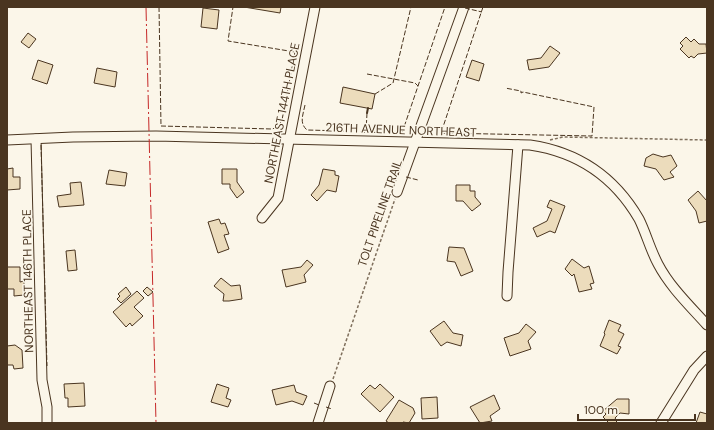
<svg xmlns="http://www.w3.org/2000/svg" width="714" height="430" viewBox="0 0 714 430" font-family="'DM Sans',sans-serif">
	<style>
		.building { fill: #ecdcbc; stroke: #4a3520 }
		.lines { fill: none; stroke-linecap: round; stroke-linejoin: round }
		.minor-casing { stroke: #4a3520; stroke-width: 11 }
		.path { stroke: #7f6f5c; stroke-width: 1.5; stroke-dasharray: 3 2; stroke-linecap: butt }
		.minor { stroke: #fbf6e9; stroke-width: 9 }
		.fence { stroke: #4a3520; stroke-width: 1; stroke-dasharray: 5 2; stroke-linecap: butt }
		.wall { stroke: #4a3520; stroke-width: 2 }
		.power { stroke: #c62828; stroke-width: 1; stroke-dasharray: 14 3 2 3; stroke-linecap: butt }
		.labels { text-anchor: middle; stroke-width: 3; stroke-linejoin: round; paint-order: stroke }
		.street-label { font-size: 12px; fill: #4a3520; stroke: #fbf6e9 }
	</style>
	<rect width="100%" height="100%" fill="#fbf6e9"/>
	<g class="building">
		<path d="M 244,7 L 281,7 L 280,13 Z"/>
		<path d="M 203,8 L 219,10 L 217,29 L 201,27 Z"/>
		<path d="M 28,33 L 36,39 L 29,48 L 21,42 Z"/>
		<path d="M 686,37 L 691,42 L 694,39 L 699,44 L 706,44 L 707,53 L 698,54 L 694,58 L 691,56 L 689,58 L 680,49 L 683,46 L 680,43 Z"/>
		<path d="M 550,46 L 560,53 L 549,67 L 529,70 L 527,60 L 541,58 Z"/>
		<path d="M 38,60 L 53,65 L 47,84 L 32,79 Z"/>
		<path d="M 472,60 L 484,64 L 479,81 L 466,77 Z"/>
		<path d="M 97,68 L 117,72 L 115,87 L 94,83 Z"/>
		<path d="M 343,87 L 375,94 L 372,109 L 340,103 Z"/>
		<path d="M 653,154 L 663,157 L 671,155 L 677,166 L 670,172 L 674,177 L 664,180 L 656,169 L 644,166 L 646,158 Z"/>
		<path d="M 13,168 L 13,177 L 20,177 L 20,189 L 7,190 L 7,169 Z"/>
		<path d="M 222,169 L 237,169 L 237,182 L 244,192 L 237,198 L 230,188 L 230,184 L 222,184 Z"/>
		<path d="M 323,169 L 335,171 L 335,175 L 339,176 L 336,192 L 327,190 L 317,201 L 311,195 L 319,185 Z"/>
		<path d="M 109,170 L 127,173 L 125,186 L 106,184 Z"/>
		<path d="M 81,182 L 84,205 L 59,207 L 57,196 L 71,194 L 70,183 Z"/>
		<path d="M 456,185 L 470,185 L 470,191 L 475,191 L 475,197 L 481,204 L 472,211 L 463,201 L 456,201 Z"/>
		<path d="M 698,191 L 707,201 L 707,221 L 699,223 L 696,211 L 688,200 Z"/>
		<path d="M 550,200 L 565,206 L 555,233 L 550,231 L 537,237 L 533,228 L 547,221 L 552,209 L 547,207 Z"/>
		<path d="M 219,219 L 221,224 L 225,223 L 229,234 L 224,235 L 229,249 L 218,253 L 208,222 Z"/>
		<path d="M 449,247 L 464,248 L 473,271 L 461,276 L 455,262 L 447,261 Z"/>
		<path d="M 75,250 L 77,270 L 68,271 L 66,251 Z"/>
		<path d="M 572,259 L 584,268 L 589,266 L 594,283 L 590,284 L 592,289 L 579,292 L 574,274 L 572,276 L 565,269 Z"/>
		<path d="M 307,260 L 313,265 L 304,275 L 306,282 L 286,287 L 282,270 L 301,267 Z"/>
		<path d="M 7,267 L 20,267 L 20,282 L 24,281 L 24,295 L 14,296 L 14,289 L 7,289 Z"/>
		<path d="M 221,278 L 231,286 L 240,285 L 242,299 L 229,301 L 223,301 L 224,294 L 214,286 Z"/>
		<path d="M 126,287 L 131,294 L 121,303 L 117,299 L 120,296 L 118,294 Z"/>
		<path d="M 147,287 L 153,292 L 148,296 L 143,291 Z"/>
		<path d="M 137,291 L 144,298 L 134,307 L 143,316 L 132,326 L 130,323 L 126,327 L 113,312 Z"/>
		<path d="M 609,320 L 621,325 L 618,331 L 624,334 L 618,346 L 621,347 L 617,354 L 600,346 L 605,334 L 604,333 Z"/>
		<path d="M 444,321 L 453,333 L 463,335 L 461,346 L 447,342 L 441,346 L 430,331 Z"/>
		<path d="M 526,324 L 536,332 L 528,341 L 531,349 L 510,356 L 504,338 L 519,333 Z"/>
		<path d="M 15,345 L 22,350 L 23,368 L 14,369 L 13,365 L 7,365 L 7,346 Z"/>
		<path d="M 84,383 L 85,406 L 68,407 L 68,398 L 65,398 L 64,384 Z"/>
		<path d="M 217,384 L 229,388 L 226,398 L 231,400 L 228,407 L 211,402 Z"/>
		<path d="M 380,384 L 394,397 L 380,412 L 361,394 L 370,385 L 375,389 Z"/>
		<path d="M 294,385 L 296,392 L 307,396 L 303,405 L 292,401 L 276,405 L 272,390 Z"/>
		<path d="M 494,395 L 500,409 L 490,416 L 492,421 L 480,423 L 470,407 Z"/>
		<path d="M 437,397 L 438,418 L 422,419 L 421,398 Z"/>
		<path d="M 617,399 L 629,399 L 629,414 L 620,413 L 615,418 L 617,421 L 615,423 L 609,423 L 603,417 L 606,414 L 603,411 Z"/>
		<path d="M 399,400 L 413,408 L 415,413 L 409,423 L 403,422 L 402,423 L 389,423 L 386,421 Z"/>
		<path d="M 700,412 L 707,414 L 707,423 L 696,423 Z"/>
	</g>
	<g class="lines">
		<defs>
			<g id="minor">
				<path d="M 36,139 L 42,380 L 47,407 L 47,423"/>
				<path d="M 7,140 L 73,137 L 156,136 L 530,145 C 578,152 614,176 639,219 C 646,233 650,249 658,264 C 670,287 690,306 707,325"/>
				<path d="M 397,192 L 464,7"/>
				<path d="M 262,218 L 278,198 L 315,7"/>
				<path d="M 507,296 L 508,272 L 518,145"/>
				<path d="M 318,423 L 330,386"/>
				<path d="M 661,423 L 694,370 L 707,356"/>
			</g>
		</defs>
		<use href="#minor" class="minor-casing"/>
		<g class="path">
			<path d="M 550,140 L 563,137 L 707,140"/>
			<path d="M 333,379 L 395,199"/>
		</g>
		<use href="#minor" class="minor"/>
		<g class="fence">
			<path d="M 159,7 L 161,126 L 272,129 L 278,127 L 282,120 L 295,52 L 228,41 L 233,7"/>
			<path d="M 483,7 L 441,133 L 592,136 L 594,107 L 523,92 L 521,93 L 521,91 L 505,88"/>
			<path d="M 465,8 L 482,12"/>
			<path d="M 367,74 L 415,83 L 418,86"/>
			<path d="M 375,94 L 393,83 L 411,7"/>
			<path d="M 305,105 C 303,115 299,123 307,130 L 344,131"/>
			<path d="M 360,132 L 402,133 L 445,7"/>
			<path d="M 366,132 L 367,113"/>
			<path d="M 41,145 L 47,366"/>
			<path d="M 394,173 L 400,175"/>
			<path d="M 406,177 L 418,180"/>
			<path d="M 314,403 L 319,405"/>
			<path d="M 326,407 L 332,409"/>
		</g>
		<path class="wall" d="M 367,113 L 368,108"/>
		<path class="power" d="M 146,7 L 156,423"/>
	</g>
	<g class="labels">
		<g class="street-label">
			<text transform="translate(282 113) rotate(-79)" y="4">NORTHEAST 144TH PLACE</text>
			<text transform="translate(401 130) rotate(2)" y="4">216TH AVENUE NORTHEAST</text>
			<text transform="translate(380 213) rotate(-71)" y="4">TOLT PIPELINE TRAIL</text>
			<text transform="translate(28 281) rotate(-91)" y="4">NORTHEAST 146TH PLACE</text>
		</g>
	</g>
	<rect width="714" height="430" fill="none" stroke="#4a3520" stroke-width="16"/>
	<path d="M578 414v6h117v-6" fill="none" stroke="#4a3520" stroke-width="2"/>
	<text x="584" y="414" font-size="12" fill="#4a3520" stroke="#fbf6e9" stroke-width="3" paint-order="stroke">100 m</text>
</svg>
